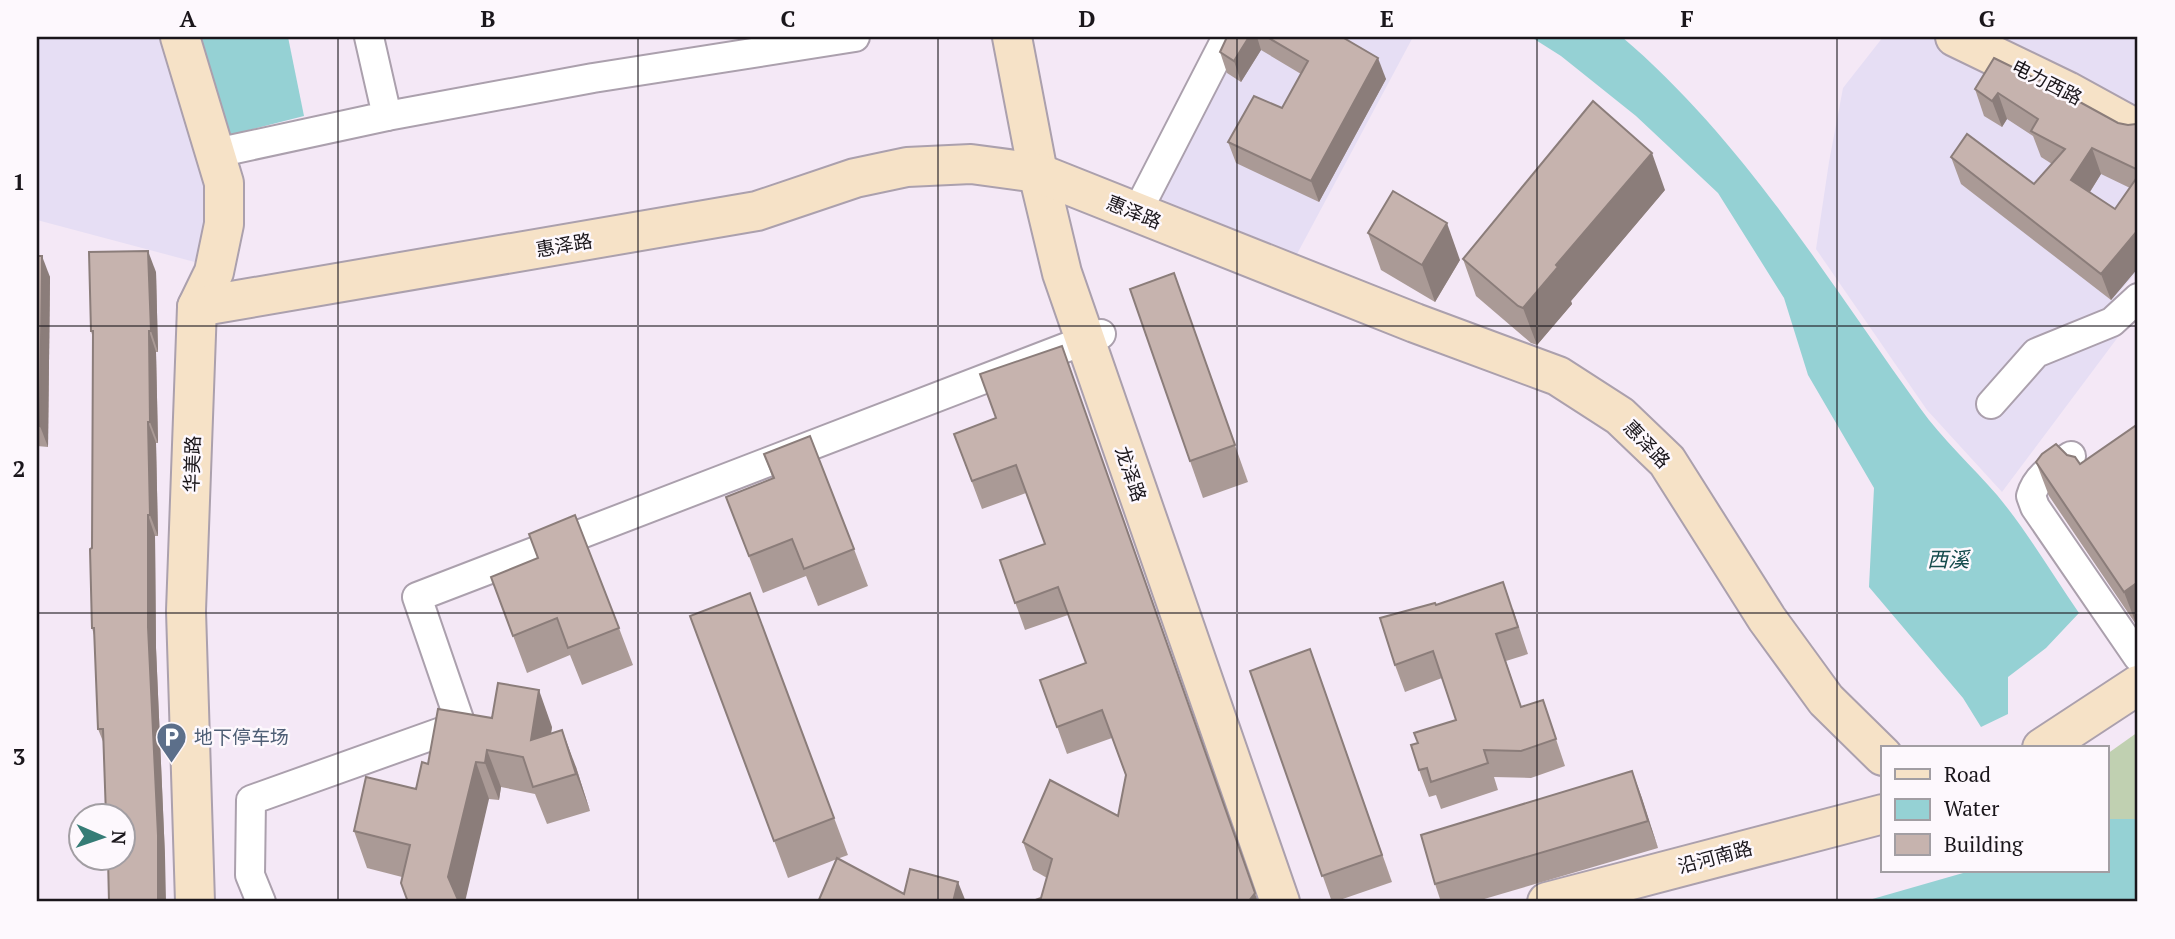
<svg xmlns="http://www.w3.org/2000/svg" width="2175" height="939" viewBox="0 0 2175 939" font-family="'PT Serif','Noto Sans SC',serif">
	<style>
		.industrial { fill: #e6def4 }
		.green { fill: #c0d0b1 }
		.water { fill: #95d1d4 }
		.lines { fill: none; stroke-linecap: round; stroke-linejoin: round }
		.street-casing { stroke: #aba0ad; stroke-width: 32 }
		.secondary-casing { stroke: #aba0ad; stroke-width: 42 }
		.street { stroke: #fff; stroke-width: 28 }
		.secondary { stroke: #f6e2c7; stroke-width: 38 }
		.wall { fill: #aa9a96; fill-rule: evenodd }
		.shaded-wall { fill: #8b7d7a }
		.building { fill: #c6b3ae; stroke: #8b7d7a; stroke-width: 2 }
		.grid { fill: none; stroke: #1a161b; stroke-width: 2; stroke-opacity: 0.55 }
		.labels { text-anchor: middle; stroke-width: 5; stroke-linejoin: round; paint-order: stroke }
		.street-label { font-size: 19px; fill: #1a161b; stroke: #fdf8fd }
		.service-label { font-size: 19px; fill: #4e5e75; stroke: #fdf8fd; text-anchor: start }
		.water-label { font-size: 21px; font-style: italic; fill: #154b4d; stroke: #fdf8fd }
		.neatline { fill: none; stroke: #1a161b; stroke-width: 2.5 }
		.grid-label { font-size: 23px; text-anchor: middle; font-weight: bold; fill: #1a161b }
	</style>
	<rect width="100%" height="100%" fill="#f4e8f6"/>
	<g class="industrial">
		<path d="M 37,37 L 167,37 L 207,151 L 206,265 L 37,220 Z"/>
		<path d="M 1239,37 L 1413,37 L 1297,254 L 1158,198 Z"/>
		<path d="M 1883,37 L 2138,37 L 2138,270 L 2112,301 L 2133,317 L 2002,492 L 1927,410 L 1816,249 L 1829,162 L 1843,88 Z"/>
	</g>
	<path class="green" d="M 2138,732 L 2138,834 L 2107,846 L 2107,754 Z"/>
	<g class="water">
		<path d="M 194,37 L 288,37 L 304,116 L 226,136 Z"/>
		<path d="M 1531,37 L 1622,37 C 1744,141 1827,279 1920,408 C 1942,439 1972,466 1997,495 C 2027,531 2052,574 2079,613 L 2046,648 L 2008,677 L 2008,714 L 1981,727 L 1963,698 L 1869,587 L 1874,488 L 1808,375 L 1784,298 L 1718,193 L 1636,116 L 1561,56 Z"/>
		<path d="M 2107,819 L 2138,819 L 2138,902 L 1862,902 L 1970,871 L 2107,871 Z"/>
	</g>
	<g class="lines">
		<defs>
			<g id="street">
				<path d="M 387,116 L 593,78 L 855,37"/>
				<path d="M 216,153 L 387,116 L 369,37"/>
				<path d="M 1136,214 L 1227,37"/>
				<path d="M 1991,404 L 2036,353 L 2112,322 L 2138,298"/>
				<path d="M 2071,456 C 2054,467 2037,475 2031,496 L 2035,507 L 2138,657"/>
				<path d="M 261,902 L 250,875 L 251,800 L 461,725 L 417,597 L 1101,334"/>
			</g>
			<g id="secondary">
				<path d="M 180,37 L 224,183 L 224,224 L 214,272 L 197,307 L 186,611 L 195,902"/>
				<path d="M 1012,37 L 1038,173 L 1062,273 L 1280,902"/>
				<path d="M 1955,37 L 2067,91 L 2138,130"/>
				<path d="M 197,307 L 757,211 L 855,178 L 907,167 L 971,164 L 1038,173 L 1415,323 L 1558,376 L 1620,416 L 1667,461 L 1767,619 L 1826,700 L 1883,756"/>
				<path d="M 2042,748 L 2138,685"/>
				<path d="M 1547,902 L 1883,814"/>
			</g>
		</defs>
		<use href="#street" class="street-casing"/>
		<use href="#secondary" class="secondary-casing"/>
		<use href="#street" class="street"/>
		<use href="#secondary" class="secondary"/>
	</g>
	<g class="wall">
		<path d="M 1227,37 L 1342,37 L 1386,79 L 1319,202 L 1236,163 L 1228,142 L 1282,108 L 1301,74 L 1261,50 L 1241,82 L 1227,73 L 1220,52 Z"/>
		<path d="M 1994,58 L 2118,123 L 2128,125 L 2138,125 L 2138,268 L 2111,300 L 1961,184 L 1951,157 L 2034,184 L 2052,164 L 2041,157 L 2033,136 L 2007,119 L 2002,127 L 1984,116 L 1975,89 ZM 2101,174 L 2130,188 L 2115,209 L 2090,192 Z"/>
		<path d="M 1665,190 L 1571,301 L 1572,304 L 1537,345 L 1531,343 L 1476,296 L 1463,259 Z"/>
		<path d="M 1368,233 L 1460,260 L 1435,302 L 1381,270 Z"/>
		<path d="M 37,256 L 50,277 L 48,447 L 37,446 Z"/>
		<path d="M 156,272 L 158,352 L 156,352 L 158,443 L 156,443 L 158,536 L 155,536 L 156,648 L 165,856 L 104,744 L 98,729 L 94,635 L 92,628 L 93,338 L 91,331 Z"/>
		<path d="M 1174,273 L 1248,482 L 1203,498 L 1190,461 Z"/>
		<path d="M 996,418 L 1258,902 L 1041,898 L 1047,878 L 1033,870 L 1023,842 L 1118,816 L 1126,776 L 1112,738 L 1067,754 L 1040,680 L 1086,663 L 1068,615 L 1025,630 L 1000,560 L 1045,544 L 1026,493 L 982,509 L 954,434 Z"/>
		<path d="M 2138,424 L 2138,624 L 2137,626 L 2049,496 L 2036,462 L 2067,455 L 2080,464 Z"/>
		<path d="M 764,454 L 854,549 L 868,586 L 818,606 L 806,576 L 763,593 L 726,497 L 773,479 Z"/>
		<path d="M 491,577 L 619,628 L 633,665 L 582,685 L 570,655 L 527,673 Z"/>
		<path d="M 750,593 L 848,855 L 837,859 L 904,894 L 818,902 L 837,859 L 788,878 L 690,616 Z"/>
		<path d="M 1436,605 L 1513,609 L 1528,654 L 1506,661 L 1521,707 L 1543,700 L 1565,766 L 1531,778 L 1494,777 L 1498,790 L 1441,809 L 1436,795 L 1429,797 L 1419,770 L 1418,743 L 1456,720 L 1442,678 L 1405,692 L 1395,665 Z"/>
		<path d="M 1310,649 L 1392,882 L 1334,902 L 1332,902 L 1250,671 Z"/>
		<path d="M 492,718 L 552,727 L 551,733 L 576,767 L 590,811 L 547,824 L 535,794 L 501,787 L 499,800 L 489,799 L 402,877 L 367,868 L 354,831 L 416,789 L 428,764 Z"/>
		<path d="M 1632,771 L 1658,848 L 1474,902 L 1441,902 L 1435,884 Z"/>
	</g>
	<g class="shaded-wall">
		<path d="M 1249,37 L 1257,37 L 1261,50 L 1241,82 L 1234,61 Z"/>
		<path d="M 1378,58 L 1386,79 L 1319,202 L 1311,181 Z"/>
		<path d="M 1998,93 L 2007,119 L 2002,127 L 1992,101 Z"/>
		<path d="M 2092,148 L 2101,174 L 2081,206 L 2071,180 Z"/>
		<path d="M 1652,153 L 1665,190 L 1571,301 L 1572,304 L 1537,345 L 1523,308 L 1556,265 Z"/>
		<path d="M 1447,223 L 1460,260 L 1435,302 L 1422,265 Z"/>
		<path d="M 2138,230 L 2138,268 L 2111,300 L 2101,274 Z"/>
		<path d="M 148,251 L 156,272 L 158,352 L 151,331 Z"/>
		<path d="M 42,256 L 50,277 L 48,447 L 40,426 Z"/>
		<path d="M 149,331 L 156,352 L 158,443 L 150,422 Z"/>
		<path d="M 1062,346 L 1258,902 L 1248,902 Z"/>
		<path d="M 148,422 L 156,443 L 158,536 L 150,515 Z"/>
		<path d="M 148,515 L 155,536 L 156,648 L 165,856 L 166,902 L 158,902 L 148,627 Z"/>
		<path d="M 2138,582 L 2138,624 L 2137,626 L 2124,592 Z"/>
		<path d="M 539,690 L 552,727 L 544,777 L 531,740 Z"/>
		<path d="M 37,726 L 38,761 L 38,872 L 39,902 L 37,902 Z"/>
		<path d="M 562,730 L 576,767 L 590,811 L 576,774 Z"/>
		<path d="M 487,750 L 501,787 L 499,800 L 485,763 Z"/>
		<path d="M 476,762 L 489,799 L 465,902 L 457,902 L 448,877 Z"/>
		<path d="M 1632,771 L 1642,798 L 1658,848 L 1648,821 Z"/>
		<path d="M 958,882 L 966,902 L 953,902 Z"/>
	</g>
	<g class="building">
		<path d="M 1227,37 L 1249,37 L 1234,61 L 1220,52 Z"/>
		<path d="M 1267,37 L 1342,37 L 1378,58 L 1311,181 L 1228,142 L 1254,96 L 1282,108 L 1308,61 Z"/>
		<path d="M 1994,58 L 2047,84 L 2118,123 L 2128,125 L 2136,124 L 2138,125 L 2138,170 L 2092,148 L 2071,180 L 2115,209 L 2138,176 L 2138,230 L 2101,274 L 1951,157 L 1967,134 L 2034,184 L 2065,149 L 2031,131 L 2038,119 L 1998,93 L 1992,101 L 1975,89 Z"/>
		<path d="M 1593,101 L 1652,153 L 1556,265 L 1558,267 L 1523,308 L 1518,306 L 1463,259 Z"/>
		<path d="M 1393,191 L 1447,223 L 1422,265 L 1368,233 Z"/>
		<path d="M 148,251 L 151,331 L 149,331 L 150,422 L 148,422 L 150,515 L 148,515 L 148,627 L 158,835 L 158,902 L 109,902 L 108,858 L 122,858 L 122,816 L 106,816 L 103,729 L 98,729 L 94,628 L 92,628 L 90,549 L 92,548 L 93,331 L 91,331 L 89,252 Z"/>
		<path d="M 37,256 L 42,256 L 40,426 L 37,425 Z"/>
		<path d="M 1174,273 L 1235,445 L 1190,461 L 1130,289 Z"/>
		<path d="M 1062,346 L 1255,893 L 1248,902 L 1030,902 L 1041,898 L 1052,859 L 1023,842 L 1050,780 L 1118,816 L 1126,775 L 1102,710 L 1057,727 L 1040,680 L 1086,663 L 1058,587 L 1015,603 L 1000,560 L 1045,544 L 1016,465 L 972,481 L 954,434 L 996,418 L 980,374 Z"/>
		<path d="M 2138,424 L 2138,582 L 2124,592 L 2036,462 L 2042,454 L 2056,444 L 2067,455 L 2075,457 L 2080,464 Z"/>
		<path d="M 810,436 L 854,549 L 804,569 L 792,539 L 749,556 L 726,497 L 774,478 L 764,454 Z"/>
		<path d="M 575,515 L 619,628 L 568,648 L 557,618 L 513,636 L 491,577 L 538,558 L 529,534 Z"/>
		<path d="M 1503,582 L 1518,627 L 1496,634 L 1521,707 L 1543,700 L 1556,739 L 1521,751 L 1484,750 L 1488,763 L 1431,782 L 1427,768 L 1419,770 L 1411,745 L 1418,743 L 1414,733 L 1456,720 L 1433,651 L 1395,665 L 1380,618 L 1435,603 L 1436,605 Z"/>
		<path d="M 750,593 L 834,818 L 774,841 L 690,616 Z"/>
		<path d="M 1310,649 L 1382,855 L 1322,876 L 1250,671 Z"/>
		<path d="M 498,683 L 539,690 L 531,740 L 562,730 L 576,774 L 533,787 L 523,757 L 487,750 L 485,763 L 476,762 L 448,877 L 459,902 L 408,902 L 401,883 L 410,845 L 354,831 L 366,777 L 416,789 L 422,762 L 428,764 L 438,709 L 492,718 Z"/>
		<path d="M 1632,771 L 1648,821 L 1435,884 L 1421,835 Z"/>
		<path d="M 837,858 L 904,894 L 910,869 L 958,882 L 953,902 L 818,902 Z"/>
	</g>
	<path class="grid" d="M 338,37 L 338,902M 638,37 L 638,902M 938,37 L 938,902M 1237,37 L 1237,902M 1537,37 L 1537,902M 1837,37 L 1837,902M 37,326 L 2138,326M 37,613 L 2138,613"/>
	<defs>
		<symbol id="parking-pin" viewBox="-11 -11 22 30"><path d="M0 17L-7.5 6A9.5 9.5 0 1 1 7.5 6Z" fill="#5c6f8a" stroke="#fdf8fd"/><path d="M-3.5-5.5H1a3.5 3.5 0 0 1 0 7H-1V5.5H-3.5ZM-1-3.4V-.6H.8a1.4 1.4 0 0 0 0-2.8Z" fill="#fff"/></symbol>
	</defs>
	<g fill-rule="evenodd">
		<use href="#parking-pin" x="154" y="720" width="35" height="47"/>
	</g>
	<g class="labels">
		<g class="street-label">
			<text transform="translate(2047 82) rotate(27)" y="7">电力西路</text>
			<text transform="translate(1134 212) rotate(22)" y="7">惠泽路</text>
			<text transform="translate(564 245) rotate(-10)" y="7">惠泽路</text>
			<text transform="translate(1647 444) rotate(46)" y="7">惠泽路</text>
			<text transform="translate(192 464) rotate(-88)" y="7">华美路</text>
			<text transform="translate(1131 474) rotate(71)" y="7">龙泽路</text>
			<text transform="translate(1715 857) rotate(-15)" y="7">沿河南路</text>
		</g>
		<g class="service-label">
			<text x="194" y="744">地下停车场</text>
		</g>
		<g class="water-label">
			<text x="1948" y="567">西溪</text>
		</g>
	</g>
	<rect width="2175" height="939" fill="none" stroke="#fdf8fd" stroke-width="77"/>
	<rect x="1881" y="746" width="228" height="126" fill="#fdf8fd" stroke="#a29ea3" stroke-width="2"/>
	<rect x="1895" y="769" width="35" height="10" fill="#f6e2c7" stroke="#a29ea3" stroke-width="2"/>
	<text x="1944" y="782" font-size="21" fill="#1a161b">Road</text>
	<rect x="1895" y="799" width="35" height="21" fill="#95d1d4" stroke="#a29ea3" stroke-width="2"/>
	<text x="1944" y="816" font-size="21" fill="#1a161b">Water</text>
	<rect x="1895" y="834" width="35" height="21" fill="#c6b3ae" stroke="#a29ea3" stroke-width="2"/>
	<text x="1944" y="852" font-size="21" fill="#1a161b">Building</text>
	<g transform="translate(102 837) rotate(92)"><circle r="33" fill="#fdf8fd" stroke="#a29ea3" stroke-width="2"/>
	<path d="M0-5L12 26L0 18L-12 26Z" fill="#357c76"/>
	<text y="-10" font-size="19" font-weight="bold" text-anchor="middle" fill="#1a161b">N</text>
	</g>
	<rect x="38" y="38" width="2098" height="862" class="neatline"/>
	<g class="grid-label">
		<text x="188" y="27">A</text>
		<text x="488" y="27">B</text>
		<text x="788" y="27">C</text>
		<text x="1087" y="27">D</text>
		<text x="1387" y="27">E</text>
		<text x="1687" y="27">F</text>
		<text x="1987" y="27">G</text>
		<text x="19" y="190">1</text>
		<text x="19" y="477">2</text>
		<text x="19" y="765">3</text>
	</g>
</svg>
